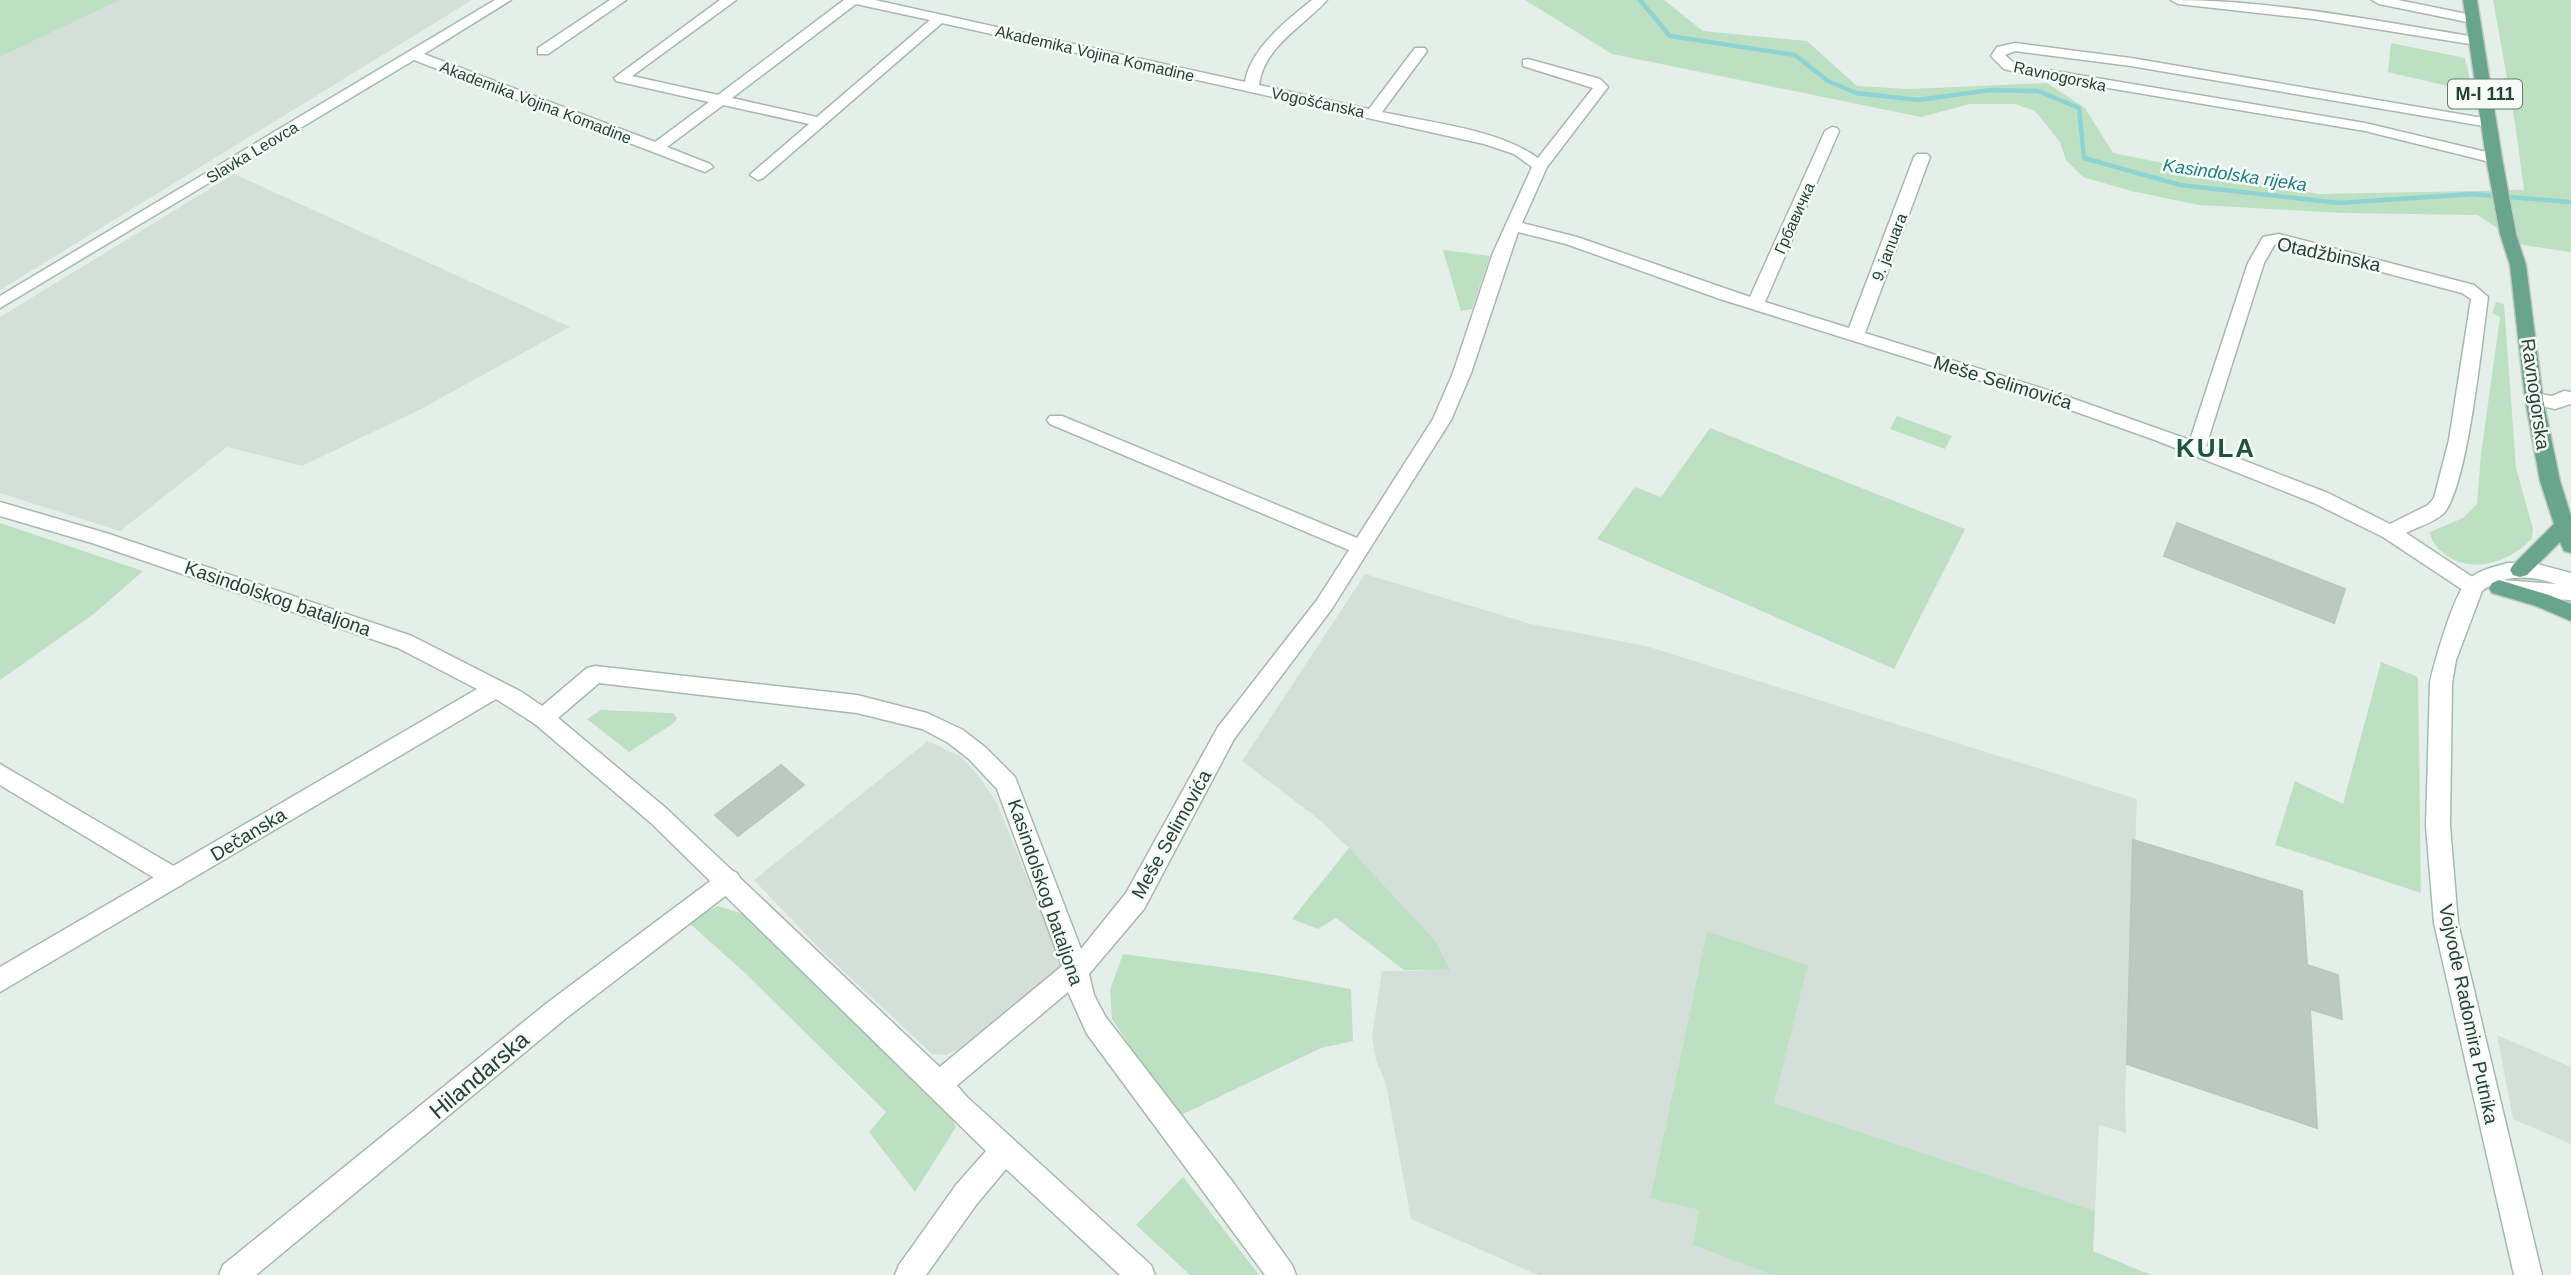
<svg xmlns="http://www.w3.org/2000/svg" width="2571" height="1275" viewBox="0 0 2571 1275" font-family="Helvetica,sans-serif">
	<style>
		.built { fill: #d3dfd8 }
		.green { fill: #bee0c2 }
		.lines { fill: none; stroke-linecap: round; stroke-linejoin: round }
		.stream { stroke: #8dd3d4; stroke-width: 4.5 }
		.building { fill: #bacac2; stroke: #b7c9bf; stroke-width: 2 }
		.minor-casing { stroke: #a7b8af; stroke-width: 3 }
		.tertiary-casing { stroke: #a7b8af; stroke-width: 3 }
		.secondary-casing { stroke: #a3bbaf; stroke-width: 3 }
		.primary-casing { stroke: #c2cac6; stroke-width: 3 }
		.minor { fill: #fff; fill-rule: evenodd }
		.tertiary { fill: #fff; fill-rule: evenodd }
		.secondary { fill: #fff; fill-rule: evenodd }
		.primary { fill: #69a58d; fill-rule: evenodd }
		.labels { text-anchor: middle; stroke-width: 5; stroke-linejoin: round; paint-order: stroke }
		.far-street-label { font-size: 16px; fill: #244235; stroke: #f6fbf8 }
		.shield { fill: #f6fbf8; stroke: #637a70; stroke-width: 2 }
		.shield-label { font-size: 18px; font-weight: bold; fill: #244235 }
		.far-water-label { font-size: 18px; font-style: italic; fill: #1c7e80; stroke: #f6fbf8 }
		.street-label { font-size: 19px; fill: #244235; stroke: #f6fbf8 }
		.near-street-label { font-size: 23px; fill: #244235; stroke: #f6fbf8 }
		.district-label { font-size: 26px; font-weight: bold; letter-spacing: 2px; fill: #1f5540; stroke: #f6fbf8 }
	</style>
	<rect width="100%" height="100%" fill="#e5efe9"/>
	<g class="built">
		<path d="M 120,0 L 472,0 L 0,290 L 0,57 Z"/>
		<path d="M 234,174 L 570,327 L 421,409 L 302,466 L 227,447 L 120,531 L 0,493 L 0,317 Z"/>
		<path d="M 1365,574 L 1531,624 L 1646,646 L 2137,799 L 2125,1096 L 2126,1133 L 2099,1125 L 2095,1211 L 1774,1103 L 1808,965 L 1707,931 L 1650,1197 L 1699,1210 L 1693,1245 L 1772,1275 L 1538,1275 L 1411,1219 L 1386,1084 L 1376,1060 L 1372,1037 L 1382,971 L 1449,970 L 1349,848 L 1316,817 L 1242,761 Z"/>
		<path d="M 928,741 L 961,757 L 976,773 L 996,801 L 1063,966 L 960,1048 L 946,1055 L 932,1054 L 822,951 L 754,880 Z"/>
		<path d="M 2497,1035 L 2571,1067 L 2571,1144 L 2513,1119 Z"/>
	</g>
	<g class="green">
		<path d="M 0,0 L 120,0 L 0,57 Z"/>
		<path d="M 1525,0 L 1664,0 L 1703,31 L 1807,41 L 1857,86 L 1909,89 L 2047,83 L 2085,108 L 2113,153 L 2318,194 L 2524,190 L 2515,123 L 2493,0 L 2571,0 L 2571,252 L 2523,245 L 2477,215 L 2343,213 L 2199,205 L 2131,191 L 2083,177 L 2066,160 L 2060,142 L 2035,111 L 2015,104 L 1970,104 L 1921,117 L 1612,54 Z"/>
		<path d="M 2391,43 L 2465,58 L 2473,92 L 2388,72 Z"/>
		<path d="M 1443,250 L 1490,256 L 1472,309 L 1461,311 Z"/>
		<path d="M 2496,302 L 2504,304 L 2516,468 L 2533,529 L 2532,538 C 2510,564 2466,576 2440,550 C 2434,544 2431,540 2430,532 L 2463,518 L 2477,504 L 2481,454 L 2500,317 L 2492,313 Z"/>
		<path d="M 1897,416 L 1952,436 L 1945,449 L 1890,429 Z"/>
		<path d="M 1710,428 L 1965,529 L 1894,669 L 1597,539 L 1635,487 L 1661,497 Z"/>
		<path d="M 0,523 L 143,571 L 95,613 L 0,680 Z"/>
		<path d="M 2381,662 L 2418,677 L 2421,893 L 2275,845 L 2295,781 L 2343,804 Z"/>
		<path d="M 601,710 L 673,713 L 677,718 L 674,723 L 629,752 L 587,719 Z"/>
		<path d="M 1349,848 L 1436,942 L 1450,970 L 1404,970 L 1336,918 L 1318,929 L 1292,919 Z"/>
		<path d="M 718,906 L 746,915 L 942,1099 L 956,1127 L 915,1192 L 869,1132 L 886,1112 L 745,973 L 687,921 Z"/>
		<path d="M 1707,931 L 1808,965 L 1774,1103 L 2095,1211 L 2093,1251 L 2151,1275 L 1772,1275 L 1693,1245 L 1699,1210 L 1650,1198 Z"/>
		<path d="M 1123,954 L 1257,972 L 1351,989 L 1353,1041 L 1321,1048 L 1177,1117 L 1112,1019 L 1110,990 Z"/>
		<path d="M 1183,1177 L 1259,1275 L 1190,1275 L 1136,1225 Z"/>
	</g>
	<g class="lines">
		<path class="stream" d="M 1640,0 L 1670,36 L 1795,55 L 1828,81 L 1856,93 L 1918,100 L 1991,90 L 2038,91 L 2079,108 L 2084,158 L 2180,185 L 2340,203 L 2472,194 L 2571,202"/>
	</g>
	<g class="building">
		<path d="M 2177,523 L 2345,589 L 2334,623 L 2164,556 Z"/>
		<path d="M 781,765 L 804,785 L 738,836 L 715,815 Z"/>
		<path d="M 2133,840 L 2302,891 L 2307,965 L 2338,975 L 2342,1019 L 2310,1009 L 2317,1128 L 2127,1064 Z"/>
	</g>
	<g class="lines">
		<defs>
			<g id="minor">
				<path d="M 495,0 L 511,0 L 424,54 L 655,142 L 709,102 L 616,81 L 614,78 L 720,0 L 736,0 L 632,76 L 718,95 L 844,0 L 875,0 L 1245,82 C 1250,49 1287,20 1312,0 L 1327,0 C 1303,27 1264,46 1259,85 L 1369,109 L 1415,48 L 1425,48 L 1427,51 L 1382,112 C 1431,123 1498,129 1538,158 L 1593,88 L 1523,66 L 1523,60 L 1528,59 L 1600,79 L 1608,87 L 1547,167 L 1522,223 L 1577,237 L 1750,297 L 1825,131 L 1832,127 L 1837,128 L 1839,131 L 1765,302 L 1849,328 L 1914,157 L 1917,154 L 1927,154 L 1930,157 L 1865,333 L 2060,394 L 2190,440 L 2248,263 L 2263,237 L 2279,234 L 2474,285 L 2488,297 C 2482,340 2468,485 2444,513 C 2435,522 2417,527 2406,533 L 2480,582 L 2483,587 L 2480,592 L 2473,595 L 2466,592 L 2383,537 L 2314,503 L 2155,440 L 2048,402 L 1720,299 L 1566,244 L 1518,232 L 1471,373 L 1451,420 L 1331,610 L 1234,739 L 1144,909 L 1089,974 L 1094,995 L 1105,1016 L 1235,1185 L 1292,1265 L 1296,1275 L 1265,1275 L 1087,1034 L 1068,992 L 948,1093 L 939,1097 L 930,1093 L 926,1084 L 930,1075 L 1062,966 L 997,789 L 969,759 L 947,742 L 922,729 L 857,713 L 599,683 L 551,724 L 543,727 L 535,724 L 532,718 L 535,712 L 587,668 L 595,666 L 857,695 L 927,713 L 963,730 L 985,747 L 1015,777 L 1081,949 L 1126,893 L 1218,727 L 1317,600 L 1349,550 L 1050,424 L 1047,420 L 1050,416 L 1062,416 L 1357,538 L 1433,419 L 1453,373 L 1493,253 L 1532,167 L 1514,154 L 1484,144 L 942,23 L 763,178 L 758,180 L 750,175 L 753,172 L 809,124 L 723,105 L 667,147 L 710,164 L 713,167 L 705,172 L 414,60 L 0,308 L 0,296 ZM 856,4 L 930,20 L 817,117 L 732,98 ZM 2275,244 L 2462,293 L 2471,299 L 2449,440 L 2434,498 L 2428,505 L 2390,524 L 2328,493 L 2206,446 L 2264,263 Z"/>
				<path d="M 610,0 L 626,0 L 548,54 L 538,54 L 538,48 Z"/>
				<path d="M 2171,0 C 2274,0 2375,21 2476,37 L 2483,41 L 2476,45 L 2314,19 L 2178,4 Z"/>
				<path d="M 2372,0 L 2398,0 L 2472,15 L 2479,19 L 2472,23 L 2379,4 Z"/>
				<path d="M 2015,43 L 2131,58 L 2489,119 L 2494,120 L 2496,123 L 2494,126 L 2489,127 L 2131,66 L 2015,51 L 2005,55 L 2014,63 L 2025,66 L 2365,123 L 2499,155 L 2502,158 L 2494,163 L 2365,131 L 2024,74 L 2004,69 L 1991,56 L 1997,47 Z"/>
				<path d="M 2564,391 L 2571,392 L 2571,404 L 2555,409 L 2528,403 L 2525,399 L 2534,393 L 2552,396 Z"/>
				<path d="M 0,764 L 182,871 L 186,878 L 182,885 L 174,888 L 166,885 L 0,785 Z"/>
				<path d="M 729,869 L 737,873 L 741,880 L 737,887 L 565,1019 L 256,1275 L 219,1275 L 223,1265 L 547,1003 L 721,873 Z"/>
			</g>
			<path id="tertiary" d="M 0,502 L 106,533 L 412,636 L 520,691 L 551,712 L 667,809 L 948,1075 L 967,1097 L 1151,1265 L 1155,1275 L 1120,1275 L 1006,1169 L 976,1205 L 926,1275 L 895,1275 L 899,1265 L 956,1185 L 986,1151 L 651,823 L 535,724 L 496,699 L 0,992 L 0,967 L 477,689 L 398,648 L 92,543 L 0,516 Z"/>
			<path id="secondary" d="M 2508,563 L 2533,563 L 2571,573 L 2571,600 L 2503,596 L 2496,593 L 2493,588 L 2496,583 L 2503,580 L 2556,584 C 2530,575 2504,574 2482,591 L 2456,660 L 2452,683 L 2450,826 L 2458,923 L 2542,1275 L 2514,1275 L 2434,923 L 2426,826 L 2430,683 C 2434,663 2454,593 2468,580 C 2478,570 2494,567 2508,563 Z"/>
			<g id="primary">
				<path d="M 2463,0 L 2477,0 L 2502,158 L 2516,234 L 2526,265 L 2543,399 L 2560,481 L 2571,516 L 2571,553 L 2564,551 L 2560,542 L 2527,575 L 2520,577 L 2513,575 L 2510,570 L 2513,565 L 2554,524 L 2540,481 L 2525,399 L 2510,265 L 2500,234 L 2486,158 Z"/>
				<path d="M 2499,580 L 2549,595 L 2571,604 L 2571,621 L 2536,606 L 2492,593 L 2489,588 L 2492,583 Z"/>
			</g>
		</defs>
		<use href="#minor" class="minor-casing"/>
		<use href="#tertiary" class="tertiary-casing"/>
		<use href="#secondary" class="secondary-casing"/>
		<use href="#primary" class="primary-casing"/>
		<use href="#minor" class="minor"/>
		<use href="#tertiary" class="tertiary"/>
		<use href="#secondary" class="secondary"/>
		<use href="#primary" class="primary"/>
	</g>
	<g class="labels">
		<g class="far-street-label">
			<text transform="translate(1095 53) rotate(13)" y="6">Akademika Vojina Komadine</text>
			<text transform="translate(2060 76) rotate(12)" y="6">Ravnogorska</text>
			<text transform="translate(536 102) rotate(21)" y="6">Akademika Vojina Komadine</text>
			<text transform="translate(1318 102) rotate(12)" y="6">Vogošćanska</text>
			<text transform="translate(252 152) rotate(-31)" y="6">Slavka Leovca</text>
			<text transform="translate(1794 218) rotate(-66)" y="6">Грбавичка</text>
			<text transform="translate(1889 247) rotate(-69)" y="6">9. januara</text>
		</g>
		<rect class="shield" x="2448" y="79.5" width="74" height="29" rx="5"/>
		<g class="shield-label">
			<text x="2485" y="100">M-I 111</text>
		</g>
		<g class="far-water-label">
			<text transform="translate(2235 175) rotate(8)" y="6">Kasindolska rijeka</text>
		</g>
		<g class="street-label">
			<text transform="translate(2329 254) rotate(12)" y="7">Otadžbinska</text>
			<text transform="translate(2003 382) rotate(17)" y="7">Meše Selimovića</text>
			<text transform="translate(2536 394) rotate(82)" y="7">Ravnogorska</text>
			<text transform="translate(278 598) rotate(19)" y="7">Kasindolskog bataljona</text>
			<text transform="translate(248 834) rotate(-31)" y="7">Dečanska</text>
			<text transform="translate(1171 834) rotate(-61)" y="7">Meše Selimovića</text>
			<text transform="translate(1046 892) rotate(71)" y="7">Kasindolskog bataljona</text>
			<text transform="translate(2469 1014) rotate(78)" y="7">Vojvode Radomira Putnika</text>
		</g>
		<g class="near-street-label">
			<text transform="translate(479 1075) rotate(-40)" y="8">Hilandarska</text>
		</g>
		<g class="district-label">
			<text x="2216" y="457">KULA</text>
		</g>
	</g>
</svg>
